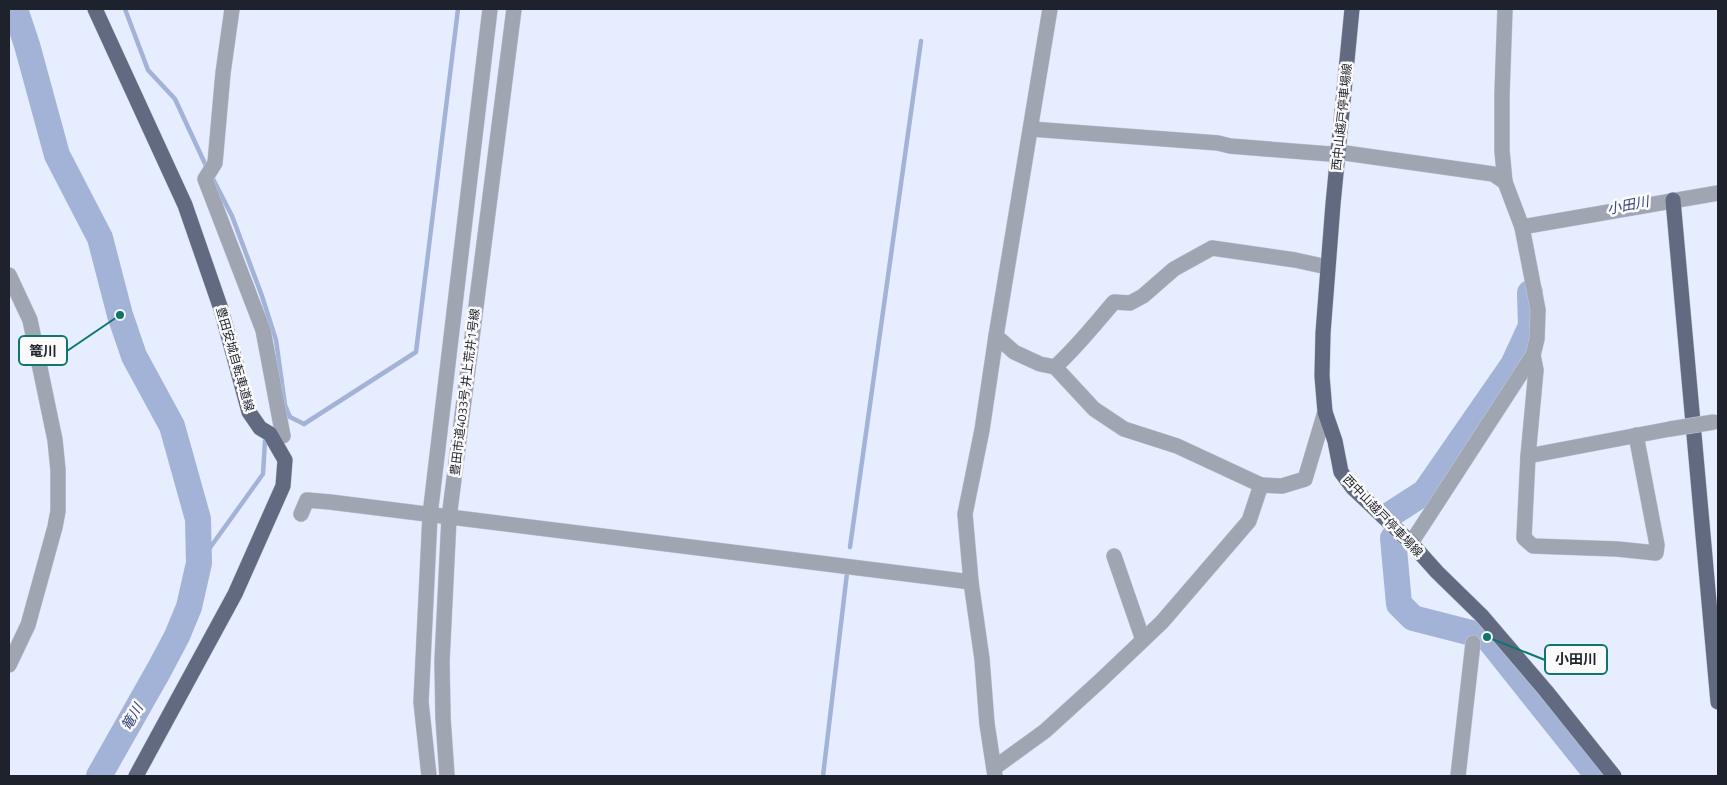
<svg xmlns="http://www.w3.org/2000/svg" width="1727" height="785" viewBox="0 0 1727 785" font-family="'Titillium Web','Noto Sans JP',sans-serif">
	<style>
		.lines { fill: none; stroke-linecap: round; stroke-linejoin: round }
		.stream { stroke: #a3b2d7; stroke-width: 4.5 }
		.river { stroke: #a3b2d7; stroke-width: 26 }
		.minor-casing { stroke: #c1c8d9; stroke-width: 16 }
		.major-casing { stroke: #c1c8d9; stroke-width: 16 }
		.minor { stroke: #a0a5b2; stroke-width: 15 }
		.major { stroke: #626a81; stroke-width: 15 }
		.minor-bridge-casing { stroke: #c1c8d9; stroke-width: 16; stroke-linecap: butt }
		.minor-bridge { stroke: #a0a5b2; stroke-width: 15 }
		.labels { text-anchor: middle; stroke-width: 5; stroke-linejoin: round; paint-order: stroke }
		.street-label { font-size: 12px; fill: #1e222d; stroke: #fafafa }
		.water-label { font-size: 14px; font-style: italic; fill: #334374; stroke: #fafafa }
		.leader { fill: none; stroke: #0f766e; stroke-width: 2 }
		.callout-dot { fill: #0f766e; stroke: #fafafa; stroke-width: 2 }
		.callout { fill: #fafafa; stroke: #0f766e; stroke-width: 2 }
		.callout-label { font-size: 14px; text-anchor: middle; font-weight: bold; fill: #1e222d }
	</style>
	<rect width="100%" height="100%" fill="#e5edff"/>
	<g class="lines">
		<g class="stream">
			<path d="M 125,9 L 148,70 L 175,99 L 207,168"/>
			<path d="M 212,177 L 232,216 L 262,296 L 276,340 L 285,405 L 290,417"/>
			<path d="M 290,417 L 304,424 L 416,352 L 458,9"/>
			<path d="M 850,547 L 921,41"/>
			<path d="M 199,563 L 263,474 L 265,441"/>
			<path d="M 823,776 L 847,573"/>
		</g>
		<g class="river">
			<path d="M 15,9 L 27,45 L 57,155 L 100,238 L 120,315 L 134,356 L 172,426 L 198,519 L 199,563 L 189,607 L 177,636 L 159,670 L 99,776"/>
			<path d="M 1391,514 L 1425,492 L 1513,365 L 1531,326 L 1530,293"/>
			<path d="M 1393,538 L 1399,604 L 1413,618 L 1487,637 L 1598,776"/>
		</g>
		<defs>
			<g id="minor">
				<path d="M 232,9 L 223,73 L 215,163 L 205,179 L 263,330 L 283,436"/>
				<path d="M 1031,129 L 1218,143 L 1230,146 L 1330,154 L 1338,152 L 1493,174 L 1505,182"/>
				<path d="M 1522,227 L 1718,193"/>
				<path d="M 9,275 L 30,320 L 55,440 L 58,470 L 58,511 L 55,527 L 28,625 L 9,665"/>
				<path d="M 996,336 L 1014,352 L 1040,364 L 1055,367 C 1077,347 1095,324 1114,302 L 1130,303 L 1143,296 L 1174,269 L 1212,248 L 1295,260 L 1327,267"/>
				<path d="M 1533,355 L 1536,370 L 1528,456 L 1524,538 L 1533,546 L 1617,549 L 1656,553 L 1657,545 L 1636,435"/>
				<path d="M 1055,367 L 1094,409 L 1124,429 L 1177,446 L 1261,485"/>
				<path d="M 1528,456 L 1670,429"/>
				<path d="M 301,514 L 307,500 L 330,502 L 971,582"/>
				<path d="M 1411,543 L 1533,355 L 1537,339 L 1538,310 L 1522,227 L 1505,182 L 1502,151 L 1502,94 L 1505,9"/>
				<path d="M 1114,556 L 1143,640"/>
				<path d="M 994,768 L 1045,731 L 1100,681 L 1162,622 L 1249,521 L 1261,485 L 1282,486 L 1305,479 L 1325,412"/>
				<path d="M 429,776 L 421,702 L 430,515 L 490,9"/>
				<path d="M 447,776 L 443,718 L 442,661 L 449,518 L 514,9"/>
				<path d="M 995,776 L 987,724 L 982,659 L 971,582 L 965,514 L 982,430 L 996,336 L 1050,9"/>
				<path d="M 1458,776 L 1473,643"/>
			</g>
			<g id="major">
				<path d="M 95,9 L 185,205 L 221,309 L 249,412 L 260,428 L 270,434 L 285,460 L 283,486 L 235,594 L 136,776"/>
				<path d="M 1352,9 L 1333,204 L 1323,333 L 1322,376 L 1325,412 L 1335,441 L 1341,472 L 1353,488 L 1411,543 L 1437,572 L 1482,616 L 1546,691 L 1614,776"/>
				<path d="M 1673,200 L 1718,702"/>
			</g>
		</defs>
		<use href="#minor" class="minor-casing"/>
		<use href="#major" class="major-casing"/>
		<use href="#minor" class="minor"/>
		<use href="#major" class="major"/>
		<defs>
			<path id="minor-bridge" d="M 1670,429 L 1714,422"/>
		</defs>
		<use href="#minor-bridge" class="minor-bridge-casing"/>
		<use href="#minor-bridge" class="minor-bridge"/>
	</g>
	<g class="labels">
		<g class="street-label">
			<text transform="translate(1342 117) rotate(-84)" y="4">西中山越戸停車場線</text>
			<text transform="translate(235 359) rotate(74)" y="4">豊田安城自転車道線</text>
			<text transform="translate(465 392) rotate(-83)" y="4">豊田市道4033号 井上荒井1号線</text>
			<text transform="translate(1383 516) rotate(46)" y="4">西中山越戸停車場線</text>
		</g>
		<g class="water-label">
			<text transform="translate(1628 205) rotate(-11)" y="5">小田川</text>
			<text transform="translate(132 717) rotate(-60)" y="5">篭川</text>
		</g>
	</g>
	<path class="leader" d="M120 315L67 351M1487 637L1545 660"/>
	<g class="callout-dot">
		<circle cx="120" cy="315" r="5"/>
		<circle cx="1487" cy="637" r="5"/>
	</g>
	<g class="callout">
		<rect x="19" y="336" width="48" height="29" rx="5"/>
		<rect x="1545" y="645" width="62" height="29" rx="5"/>
	</g>
	<g class="callout-label">
		<text x="43" y="356">篭川</text>
		<text x="1576" y="664">小田川</text>
	</g>
	<rect width="1727" height="785" fill="none" stroke="#1e222d" stroke-width="20"/>
</svg>
